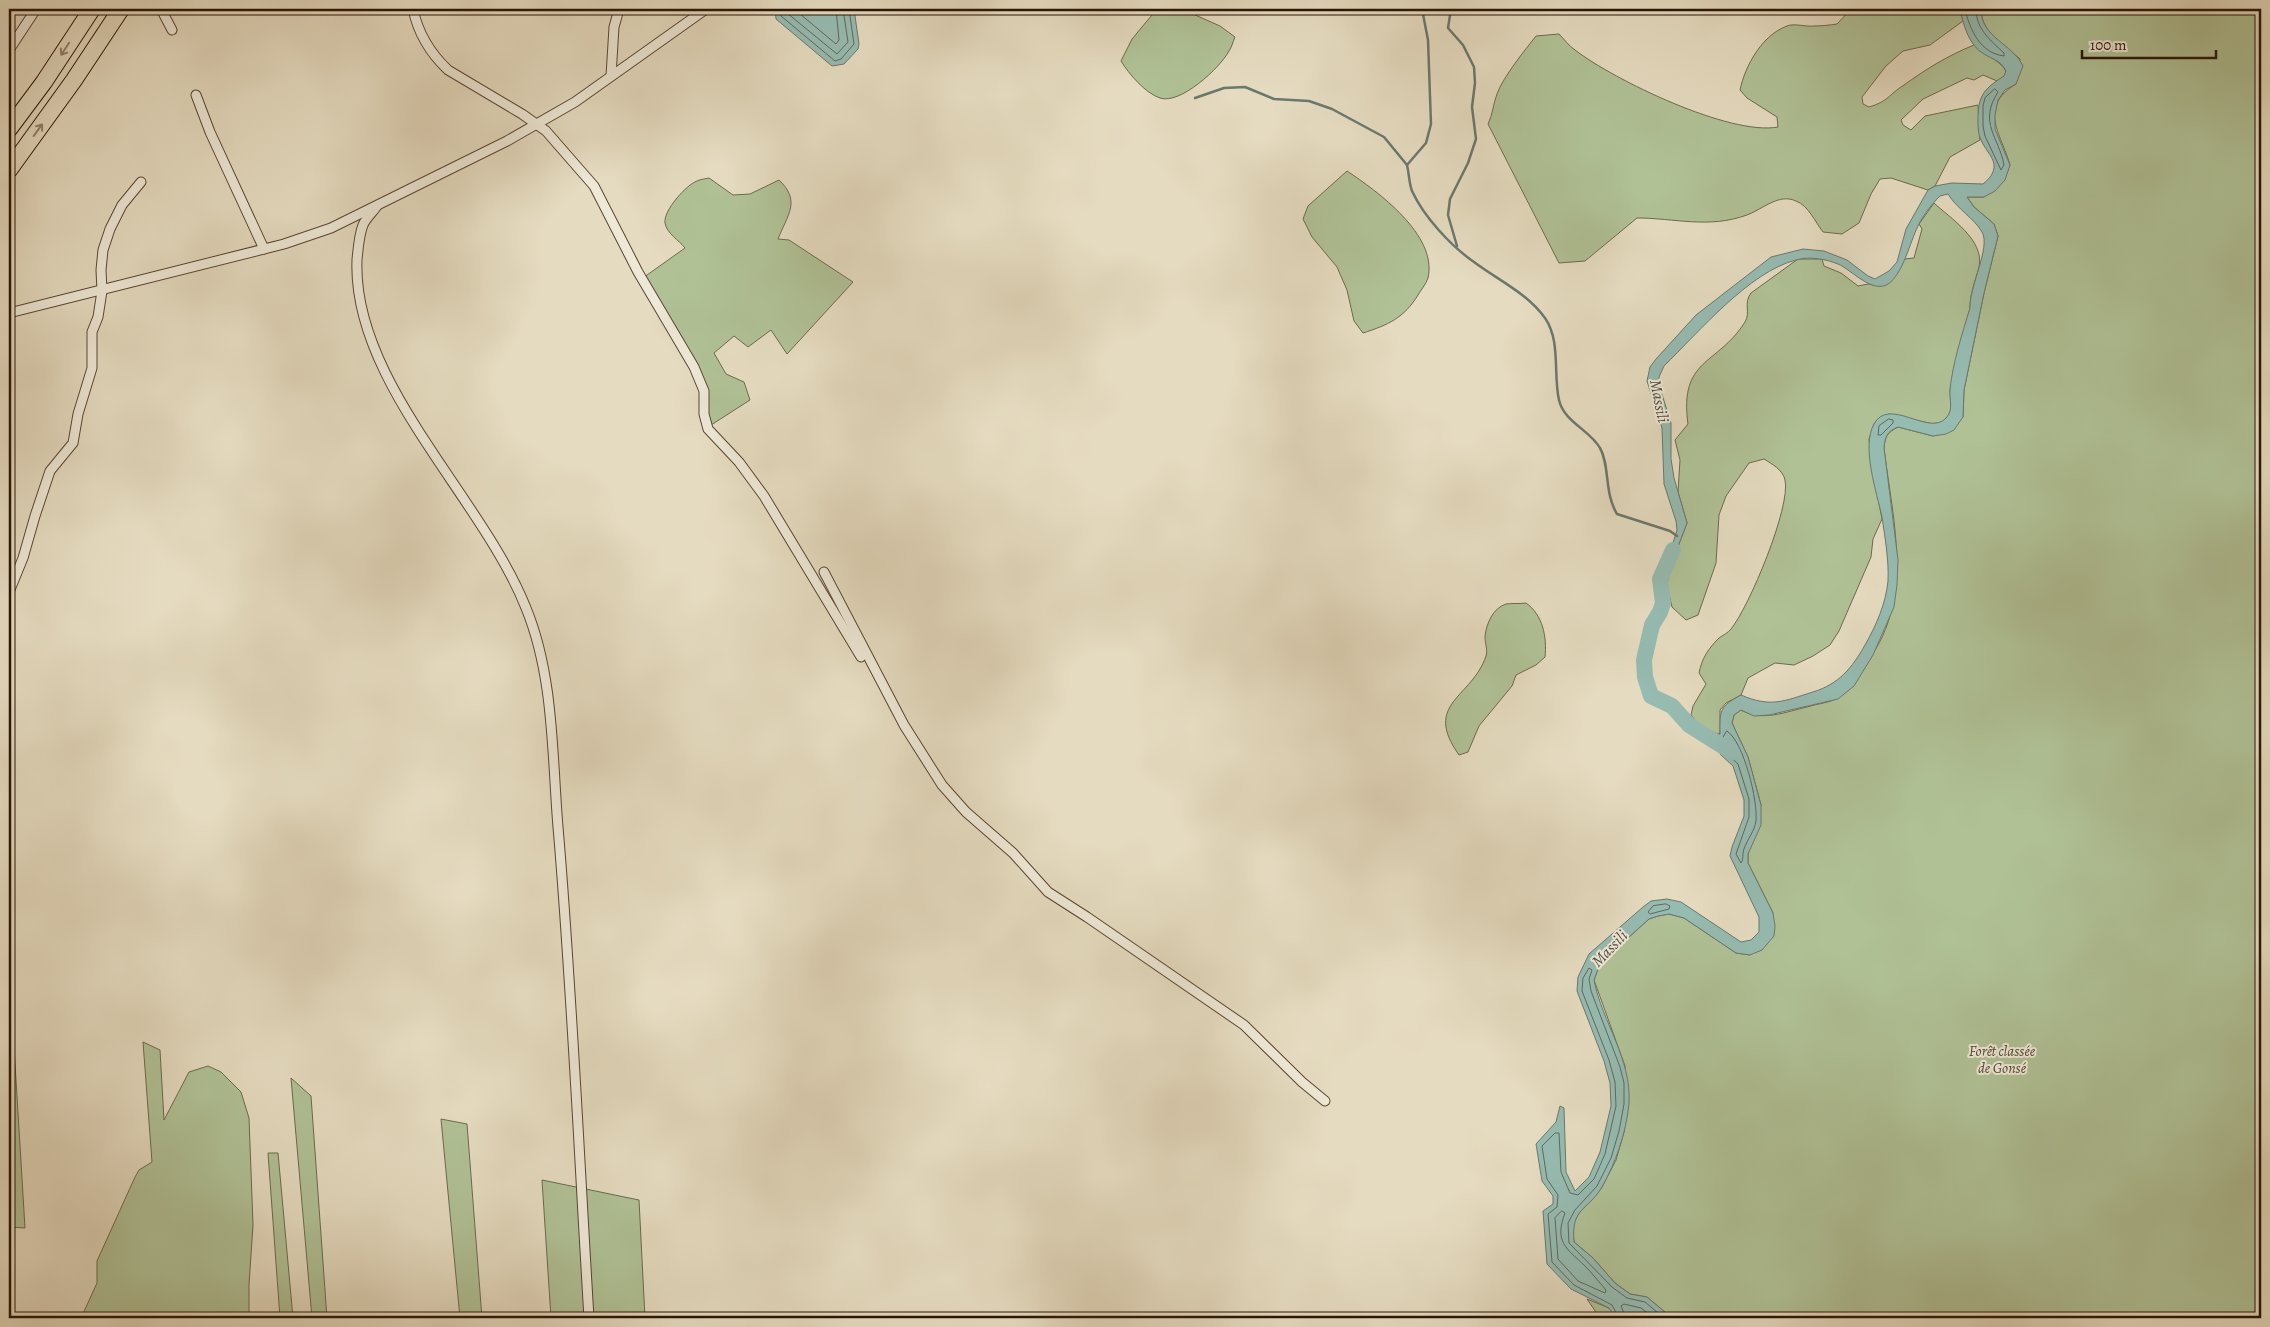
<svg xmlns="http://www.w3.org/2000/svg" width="2270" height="1327" viewBox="0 0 2270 1327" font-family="Alegreya,serif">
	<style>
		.green { fill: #b0c196; stroke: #6d6a4e }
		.water { fill: #96bbb1; stroke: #6b786d }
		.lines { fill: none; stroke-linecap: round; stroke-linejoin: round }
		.shore { stroke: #60685c; stroke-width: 1 }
		.stream { stroke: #6b786d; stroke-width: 2.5 }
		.river { stroke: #96bbb1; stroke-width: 16 }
		.street-casing { stroke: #594634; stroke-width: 11 }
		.highway-casing { stroke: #2a1406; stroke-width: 18 }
		.street { stroke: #eee8d6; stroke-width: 9 }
		.highway { stroke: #e5dbc0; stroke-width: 16 }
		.oneway { stroke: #91816c }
		.labels { text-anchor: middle; stroke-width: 4; stroke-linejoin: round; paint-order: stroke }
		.park-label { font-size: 15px; font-style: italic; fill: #524831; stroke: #eee8d6 }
		.water-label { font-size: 16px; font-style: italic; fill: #504e42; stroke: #eee8d6 }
	</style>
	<rect width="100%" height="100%" fill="#e5dbc0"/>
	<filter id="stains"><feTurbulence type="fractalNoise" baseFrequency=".004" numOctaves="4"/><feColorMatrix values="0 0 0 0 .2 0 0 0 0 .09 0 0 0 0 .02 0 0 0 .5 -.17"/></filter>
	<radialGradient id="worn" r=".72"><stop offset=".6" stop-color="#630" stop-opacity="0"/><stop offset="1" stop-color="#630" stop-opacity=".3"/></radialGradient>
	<g class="green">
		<path d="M 1157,9 L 1188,9 L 1193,14 L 1220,26 L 1235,37 C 1233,41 1232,47 1229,51 C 1220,68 1180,105 1160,98 C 1145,93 1129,74 1121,61 L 1132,39 Z"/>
		<path d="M 1851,9 L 1960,9 L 1963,21 L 1930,45 L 1903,51 L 1886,66 L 1862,97 L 1863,104 L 1869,107 C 1889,101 1888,95 1904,85 C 1926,69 1949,55 1974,45 C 1984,56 1998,58 2006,71 L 2005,76 L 1997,81 L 1983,75 L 1974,80 L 1967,78 L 1923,99 L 1901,120 L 1903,125 L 1911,130 L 1925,116 L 1978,105 L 1980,140 L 1950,157 L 1935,186 L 1928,190 L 1891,178 L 1880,179 L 1871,194 L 1859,223 L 1842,234 L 1823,232 C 1815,222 1809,206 1796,201 C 1779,193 1763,209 1747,215 C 1708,229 1675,218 1637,218 L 1585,261 L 1559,263 L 1488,124 C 1493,114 1493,104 1497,94 C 1503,77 1525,50 1536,36 L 1559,34 C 1564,39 1569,46 1575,50 C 1614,80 1730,136 1778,127 L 1777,117 L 1747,98 L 1740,90 C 1745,66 1762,35 1787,26 C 1794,23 1806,27 1814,26 C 1822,26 1830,25 1837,24 Z"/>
		<path d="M 1981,9 L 2261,9 L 2261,1318 L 1672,1318 L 1647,1297 L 1630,1294 L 1615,1283 L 1593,1258 L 1574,1242 L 1572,1225 L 1579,1213 L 1601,1189 L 1616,1160 L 1624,1132 L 1625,1066 L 1594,980 L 1598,969 L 1609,955 L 1649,919 L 1658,916 L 1669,914 L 1684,918 L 1736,953 L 1750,955 L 1773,913 L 1748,863 L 1748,854 L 1761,805 L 1748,757 L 1732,723 L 1734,715 L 1741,710 C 1762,722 1785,712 1807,707 C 1816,704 1828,703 1836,699 C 1844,695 1857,675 1863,667 C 1916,603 1893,523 1884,448 C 1885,436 1887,433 1898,427 L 1933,436 L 1963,417 L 1964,390 L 1984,293 L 1998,236 L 1994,224 L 1974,207 L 1967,197 L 1984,197 L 2010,165 C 2001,133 1977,108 2016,84 L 2020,59 C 2003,45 1981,32 1981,9 Z"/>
		<path d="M 1347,171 C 1377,191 1438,235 1428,278 C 1426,284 1421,290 1418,295 C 1404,318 1388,325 1363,333 L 1354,321 L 1347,290 L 1337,267 L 1312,237 L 1303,219 L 1308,206 Z"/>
		<path d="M 709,178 L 733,195 L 750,194 L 779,180 C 801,201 788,214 778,239 L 789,240 L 853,282 L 787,354 L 771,330 L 748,347 L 734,336 L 714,353 L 726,374 L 744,382 L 750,400 L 708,427 L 704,397 L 691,368 L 640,280 L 685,248 C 679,240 667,234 665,223 C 663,211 686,185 697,181 C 701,179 705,179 709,178 Z"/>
		<path d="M 1934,203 C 1950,218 1985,240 1979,267 C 1975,282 1970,293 1970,308 L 1950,390 L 1951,409 L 1948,417 L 1942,422 L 1933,424 L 1889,414 L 1880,417 L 1874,424 L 1869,439 L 1871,462 L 1882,519 L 1873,539 L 1871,557 L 1839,631 L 1830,645 L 1813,656 L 1794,665 L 1775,663 L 1748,678 L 1741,695 L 1726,703 L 1720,710 L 1720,734 C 1705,732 1700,727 1691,715 L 1693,706 L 1706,684 L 1699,673 C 1702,658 1708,649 1719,638 C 1723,635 1728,633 1731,629 C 1749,607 1791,507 1785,480 C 1783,470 1772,464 1764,459 L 1749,463 L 1726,496 L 1719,515 L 1716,563 L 1698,615 L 1686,620 L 1672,607 L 1667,586 L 1669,570 L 1687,523 L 1678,492 L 1680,460 L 1675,440 L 1688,424 C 1679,358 1717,366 1745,322 C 1751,312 1743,304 1751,293 L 1798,259 L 1822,259 L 1824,266 L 1841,273 L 1858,286 L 1868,284 L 1880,286 L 1897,273 L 1904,259 L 1914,258 L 1922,229 L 1919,224 Z"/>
		<path d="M 1526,603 C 1543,615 1547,637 1545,657 L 1536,665 L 1516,675 L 1512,686 L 1479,726 L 1468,752 L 1459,755 C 1422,703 1472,698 1486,656 C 1488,651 1485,643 1485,637 C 1486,624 1493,608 1506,604 C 1512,603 1520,604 1526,603 Z"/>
		<path d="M 9,1008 L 12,1014 L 25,1228 L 9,1227 Z"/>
		<path d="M 143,1042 L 160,1050 L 164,1120 L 189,1072 L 208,1066 L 221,1072 L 241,1092 L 249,1118 L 253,1225 L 249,1285 L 249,1318 L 81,1318 L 97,1283 L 97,1261 L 135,1177 L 139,1170 L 152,1162 Z"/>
		<path d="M 291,1078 L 311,1096 L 327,1318 L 312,1318 Z"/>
		<path d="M 441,1119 L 467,1124 L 482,1318 L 460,1318 Z"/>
		<path d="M 268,1153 L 278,1153 L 293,1318 L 280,1318 Z"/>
		<path d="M 542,1180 L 639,1200 L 645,1318 L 551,1318 Z"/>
		<path d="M 1587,1299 L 1609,1308 L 1616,1318 L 1600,1318 Z"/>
	</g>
	<g class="water">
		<path d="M 775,9 L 854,9 L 859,44 L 858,49 L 844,64 L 832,66 L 776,19 Z"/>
		<path d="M 1960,9 L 1981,9 C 1981,38 2012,43 2023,66 L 2016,84 L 2005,90 L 1998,100 L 1995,115 L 1995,129 L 2010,165 L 2005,180 L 1995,191 L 1984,197 L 1967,197 L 1974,207 L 1994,224 L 1998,236 L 1984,293 L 1964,390 L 1963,417 L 1954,430 L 1946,434 L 1933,436 L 1898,427 C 1887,431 1885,437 1884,448 L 1898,560 L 1897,585 L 1894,607 L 1873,655 L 1854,686 L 1838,699 L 1769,715 L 1754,716 L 1741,710 L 1734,715 L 1732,723 L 1748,757 L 1761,805 L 1761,825 L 1748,854 L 1748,863 L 1773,913 L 1775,926 L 1774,936 L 1762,950 L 1750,955 L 1736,953 L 1684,918 L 1669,914 L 1658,916 L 1649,919 L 1609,955 L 1598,969 L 1594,980 C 1602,1022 1632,1059 1629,1104 C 1626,1133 1616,1162 1602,1187 C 1587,1212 1571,1207 1574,1242 L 1593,1258 L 1615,1283 L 1630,1294 L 1647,1297 L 1672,1318 L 1616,1318 L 1609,1308 L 1571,1289 L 1547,1264 L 1543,1211 L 1553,1204 L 1553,1196 L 1542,1181 L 1536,1144 L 1556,1122 L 1560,1106 L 1564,1108 L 1566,1172 L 1575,1191 L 1589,1177 L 1600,1152 L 1611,1106 L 1610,1083 L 1604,1061 L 1577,991 L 1578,977 L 1589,954 L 1643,907 L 1651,901 L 1667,899 L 1681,902 L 1741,942 L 1751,940 L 1759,932 L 1759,917 L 1730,856 L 1732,847 L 1744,816 L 1744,800 L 1733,766 L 1721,755 L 1713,741 L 1720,734 C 1720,710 1719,707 1741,695 C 1771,708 1784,701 1813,692 C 1839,684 1852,668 1865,645 C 1876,626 1886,603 1888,581 C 1889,560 1885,538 1882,517 C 1877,493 1861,447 1874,424 C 1889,396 1929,437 1946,418 C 1954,410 1949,399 1950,389 C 1953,362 1962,334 1970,308 C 1969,287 1991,247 1982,232 C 1974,218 1957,209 1948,194 L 1940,196 C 1932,204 1923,215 1918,226 C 1910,242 1903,274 1888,284 C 1872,294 1852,270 1838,264 C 1826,259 1809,256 1796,260 C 1749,272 1699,332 1664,366 L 1659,377 L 1660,388 L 1671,423 L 1671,459 L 1674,478 L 1687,523 L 1669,570 L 1660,571 L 1672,546 L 1677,530 L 1676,521 L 1664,484 L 1662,428 L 1647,381 L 1650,367 L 1656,359 L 1696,315 L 1771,257 L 1803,249 L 1824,251 L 1847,260 L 1868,276 L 1875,279 L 1889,271 L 1897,262 L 1906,229 L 1928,190 L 1935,186 L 1952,183 L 1983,184 C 1989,179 1995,173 1994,164 C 1992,155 1984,148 1981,140 C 1978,134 1978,126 1978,120 C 1978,95 1984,89 2004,76 L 2006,71 C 2000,60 1994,60 1984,54 C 1969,46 1963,24 1960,9 Z"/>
	</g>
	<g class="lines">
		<g class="shore">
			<path d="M 779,9 L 781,16 L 835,61 L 841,59 L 854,44 L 849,9"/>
			<path d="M 786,9 L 787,13 L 837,54 L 848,42 L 843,9"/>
			<path d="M 794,9 L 836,44 L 839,40 L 836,9"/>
			<path d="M 1965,9 C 1970,30 1980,53 2004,56 L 2004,53 C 1990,40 1976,29 1976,9"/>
			<path d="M 1995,89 L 1998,92 C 1978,123 1999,137 2004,165 L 2001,170 L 1985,136 L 1983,126 L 1983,106 L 1985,98 Z"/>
			<path d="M 1889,419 L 1893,420 L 1893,423 L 1881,435 L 1878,435 L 1879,426 Z"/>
			<path d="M 1727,731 C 1744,742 1758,801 1756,821 C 1755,830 1747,840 1744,849 C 1742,854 1744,859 1741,863 L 1736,854 L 1749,817 L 1749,799 L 1738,764 L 1725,752 L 1720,743 Z"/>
			<path d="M 1666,904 L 1670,906 L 1669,909 L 1650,914 L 1648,912 L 1653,906 Z"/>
			<path d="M 1562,1211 L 1565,1213 C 1554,1242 1566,1248 1585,1266 C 1592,1273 1599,1282 1606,1290 L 1605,1293 L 1578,1281 L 1558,1259 L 1555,1218 Z"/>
			<path d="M 1619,1318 L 1612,1305 L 1574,1285 L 1552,1262 L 1548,1214 L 1557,1207 L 1558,1195 L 1547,1179 L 1542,1146 L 1555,1133 L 1559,1133 L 1561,1172 L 1570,1193 L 1578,1195 L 1594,1179 L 1605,1154 L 1616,1106 L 1615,1082 L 1609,1060 L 1582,991 L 1583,978 L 1589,968 L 1592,970 L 1589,979 L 1591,991 L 1620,1067 L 1624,1083 L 1624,1104 L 1619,1131 L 1611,1158 L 1597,1186 L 1575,1210 L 1568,1223 L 1569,1243 L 1612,1287 L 1627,1298 L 1645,1302 L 1664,1318"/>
			<path d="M 1626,1318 L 1621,1306 L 1624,1304 L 1641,1308 L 1654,1318"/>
		</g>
		<g class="stream">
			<path d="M 1422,9 L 1428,40 L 1431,124 L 1426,143 L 1407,165 C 1409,173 1409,183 1412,191 C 1424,217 1451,246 1474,262 C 1498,280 1527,293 1545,318 C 1561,341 1553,374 1559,400 C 1564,422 1590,430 1600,448 C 1610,465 1604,493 1617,514 L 1670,531 L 1677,536"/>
			<path d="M 1451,9 L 1448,28 L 1463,45 L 1474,67 L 1475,83 L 1472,107 L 1476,139 L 1468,163 L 1450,199 L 1448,215 L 1457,246"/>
			<path d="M 1195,98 L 1224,88 L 1245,87 L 1274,99 L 1309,101 L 1332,109 L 1384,137 L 1407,165"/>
		</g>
		<path class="river" d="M 1673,550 L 1660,579 L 1663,603 L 1660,612 L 1652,625 L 1644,660 L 1645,677 L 1651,696 L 1672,706 L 1689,725 L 1732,752"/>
		<defs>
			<g id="street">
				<path d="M 161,9 L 172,30"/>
				<path d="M 413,9 C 418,33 430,53 448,70 L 522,114 L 546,131 L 594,186 L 638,272 L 694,367 L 704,391 L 704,414 L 708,429 L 739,462 L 764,496 L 861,657"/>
				<path d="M 9,50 L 36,9"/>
				<path d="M 611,76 L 614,27 L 619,9"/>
				<path d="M 196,95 L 210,132 L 264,249"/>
				<path d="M 377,206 C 373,212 366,218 363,225 C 359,235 358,249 357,260 C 352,382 482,497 526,608 C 554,676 552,755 558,827 C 572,991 579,1155 589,1318"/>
				<path d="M 9,313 L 284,244 L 331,228 L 507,141 L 575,102 L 706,9"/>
				<path d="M 824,572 L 904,725 L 942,785 L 966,812 L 1013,853 L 1048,892 L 1087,917 L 1244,1025 L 1302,1082 L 1325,1101"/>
				<path d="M 9,592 L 23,558 L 35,516 L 50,471 L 73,443 L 78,414 L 92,368 L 92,332 L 98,317 L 102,291 L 101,270 L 103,250 L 110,229 L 122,205 L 141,182"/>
			</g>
			<g id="highway">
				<path d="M 9,129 L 44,82 L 92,9"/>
				<path d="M 9,170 L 74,80 L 121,9"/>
			</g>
		</defs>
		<use href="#street" class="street-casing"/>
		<use href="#highway" class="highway-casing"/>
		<use href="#street" class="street"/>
		<use href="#highway" class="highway"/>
	</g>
	<defs><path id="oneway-shaft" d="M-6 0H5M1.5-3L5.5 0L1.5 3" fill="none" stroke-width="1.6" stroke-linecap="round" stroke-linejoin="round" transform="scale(1.25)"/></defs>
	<g class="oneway">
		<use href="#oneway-shaft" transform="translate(65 49) rotate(123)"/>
		<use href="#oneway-shaft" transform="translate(38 130) rotate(-54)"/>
	</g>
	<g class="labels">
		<g class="park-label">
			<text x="2002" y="1056">Forêt classée<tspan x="2002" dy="17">de Gonsé</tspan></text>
		</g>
		<g class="water-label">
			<text transform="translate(1660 401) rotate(79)" y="6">Massili</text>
			<text transform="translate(1609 948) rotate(-46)" y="6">Massili</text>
		</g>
	</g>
	<rect width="2270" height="1327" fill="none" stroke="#e5dbc0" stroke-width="30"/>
	<rect x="10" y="10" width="2250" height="1307" fill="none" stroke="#2a1406" stroke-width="2.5"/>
	<rect x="15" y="15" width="2240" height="1297" fill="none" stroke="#2a1406"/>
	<path d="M2082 50v8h134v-8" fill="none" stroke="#2a1406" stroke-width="2.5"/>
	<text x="2090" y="50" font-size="15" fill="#2a1406" stroke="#eee8d6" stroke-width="4" paint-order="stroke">100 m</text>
	<rect width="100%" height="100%" filter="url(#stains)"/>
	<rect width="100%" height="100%" fill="url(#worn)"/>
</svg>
